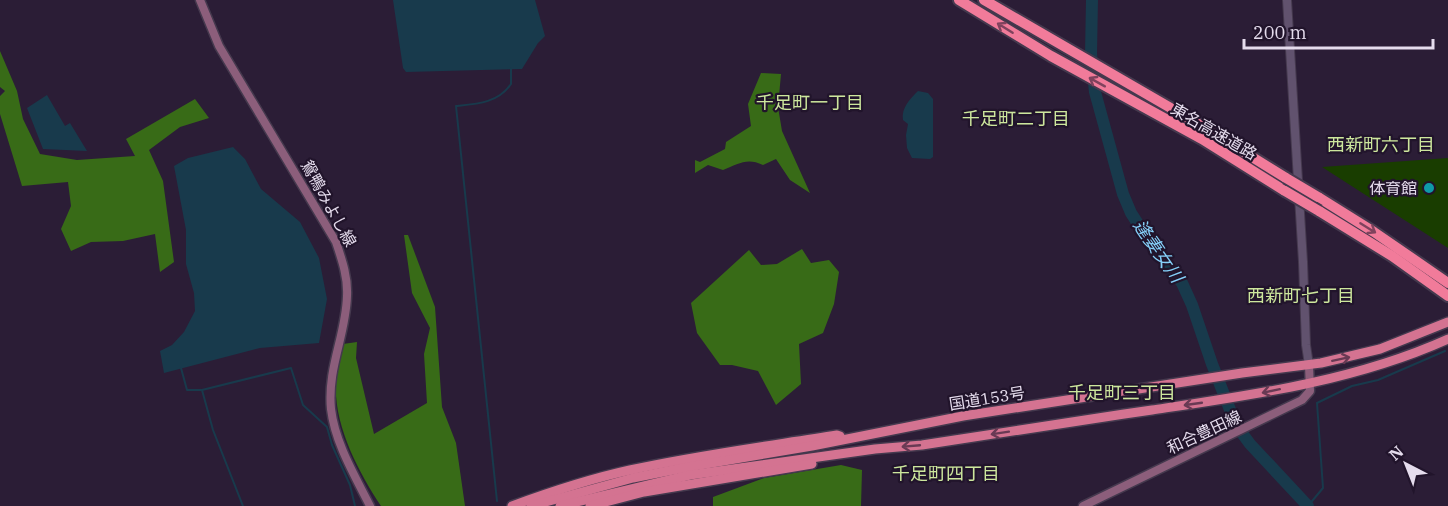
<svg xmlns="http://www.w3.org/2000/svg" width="1448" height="506" viewBox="0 0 1448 506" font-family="'IBM Plex Serif','Noto Sans JP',serif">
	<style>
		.green { fill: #193d00 }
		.forest { fill: #386b17 }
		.water { fill: #183a4c }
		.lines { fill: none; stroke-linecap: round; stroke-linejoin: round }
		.stream { stroke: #183a4c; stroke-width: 2 }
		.river { stroke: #183a4c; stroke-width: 12 }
		.tertiary-casing { stroke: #45394e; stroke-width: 10 }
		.secondary-casing { stroke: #45394e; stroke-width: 11 }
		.trunk-casing { stroke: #45394e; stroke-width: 12 }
		.motorway-casing { stroke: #45394e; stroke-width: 14 }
		.tertiary { stroke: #61526e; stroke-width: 8 }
		.secondary { stroke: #8c5e7b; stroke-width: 8 }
		.trunk { stroke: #d47391; stroke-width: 9 }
		.motorway { stroke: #f17b9a; stroke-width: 10 }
		.motorway-bridge-casing { stroke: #45394e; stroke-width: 14; stroke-linecap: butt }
		.motorway-bridge { stroke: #f17b9a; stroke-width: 10 }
		.oneway { stroke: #7f425d }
		.oneway2 { stroke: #693a54 }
		.culture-dot { fill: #0f9aa8; stroke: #21142b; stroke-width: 2 }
		.labels { text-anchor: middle; stroke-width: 4.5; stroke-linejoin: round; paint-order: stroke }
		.street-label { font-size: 16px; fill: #e5dced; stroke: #21142b }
		.poi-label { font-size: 16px; fill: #e5dced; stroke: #21142b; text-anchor: end }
		.neighbourhood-label { font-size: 18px; fill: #cde79d; stroke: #21142b }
		.water-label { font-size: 18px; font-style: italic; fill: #85d0f9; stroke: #21142b }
	</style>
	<rect width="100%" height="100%" fill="#2b1d36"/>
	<path class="green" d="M 1448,158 L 1448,248 L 1322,167 Z"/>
	<g class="forest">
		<path d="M 0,51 L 17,91 L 23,119 L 40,154 L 77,160 L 135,156 L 126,139 L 195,99 L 209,118 L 180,127 L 149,150 L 163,181 L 174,262 L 160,272 L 155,234 L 123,241 L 91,242 L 71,251 L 61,229 L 71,206 L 68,182 L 22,186 L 0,114 L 0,96 L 5,91 L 0,87 Z"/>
		<path d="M 761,73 L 781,74 L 778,107 L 782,131 L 810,193 L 790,180 L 776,159 L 763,165 C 747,157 738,164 723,170 L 708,165 L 695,173 L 695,160 L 700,162 L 725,149 L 726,142 L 751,126 L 748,104 Z"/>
		<path d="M 404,235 L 408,235 L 435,307 L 442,407 L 456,443 L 465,506 L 381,506 C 358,471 333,424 336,381 C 337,369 341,356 343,344 L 357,342 L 356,358 L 374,434 L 427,403 L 424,354 L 430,328 L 412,293 Z"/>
		<path d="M 802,249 L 811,263 L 829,260 L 839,272 L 834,304 L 823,333 L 799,344 L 801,384 L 776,405 L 758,371 L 732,365 L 720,365 L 697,333 L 691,303 L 749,250 L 761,265 L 777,264 Z"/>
		<path d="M 841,465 L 862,470 L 861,506 L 713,506 L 713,497 L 764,478 Z"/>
	</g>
	<g class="water">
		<path d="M 393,0 L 535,0 L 545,36 L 538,43 L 522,69 L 406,72 L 403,68 Z"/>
		<path d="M 918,91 L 928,93 L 933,99 L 933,157 L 930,159 L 912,158 L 907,148 L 906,135 L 908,124 L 903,120 C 901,108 910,99 918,91 Z"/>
		<path d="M 47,95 L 65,126 L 70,123 L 87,151 L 43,149 L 27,108 Z"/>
		<path d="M 233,147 L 245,159 L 261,189 L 300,222 L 319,258 L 327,299 L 319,343 L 260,348 L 164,373 L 160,351 L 172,345 L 184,332 L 195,311 L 194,293 L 186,264 L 186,230 L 174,166 L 188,158 Z"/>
	</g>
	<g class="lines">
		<g class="stream">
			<path d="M 181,368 L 187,390 L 202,390 L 213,430 L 243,506"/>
			<path d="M 202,390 L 291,368 L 303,405 L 327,427 L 332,445 L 350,485 L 355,506"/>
			<path d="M 497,501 L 456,106 C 477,104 498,103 511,84 L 511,68"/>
			<path d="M 1308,506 L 1323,488 L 1317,403 L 1352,386 L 1378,380 L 1445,351"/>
		</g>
		<path class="river" d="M 1092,0 L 1091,54 L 1095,92 L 1123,194 L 1131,213 L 1151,244 L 1182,283 L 1192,305 L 1212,364 L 1236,425 L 1250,444 L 1308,506"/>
		<defs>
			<path id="tertiary" d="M 1287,0 L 1303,262 L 1306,345 L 1309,365"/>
			<g id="secondary">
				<path d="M 200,0 L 219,46 L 336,242 C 342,260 348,277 347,296 C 346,335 327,368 331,409 C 335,443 355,476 370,506"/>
				<path d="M 1083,506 L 1302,400 L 1310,391 L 1309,365"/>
			</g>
			<g id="trunk">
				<path d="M 512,506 C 550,492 589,479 630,470 C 698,455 768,446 837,435 L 840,436"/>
				<path d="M 531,506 L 633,478 L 688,467 L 812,446 L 963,416 L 1242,373 L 1321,363 L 1380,349 L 1448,322"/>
				<path d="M 560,506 L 690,475 L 875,449 L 922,445 C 998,433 1075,421 1152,410 C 1252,395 1355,381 1448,339"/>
				<path d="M 590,506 L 644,492 L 812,464"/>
			</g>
			<g id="motorway">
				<path d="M 959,0 L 1051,56 L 1202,139 L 1285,191"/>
				<path d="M 984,0 L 1207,129 L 1286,178"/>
				<path d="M 1318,197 L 1374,232 L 1448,283"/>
				<path d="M 1319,211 L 1392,256 L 1448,296"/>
			</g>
		</defs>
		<use href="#tertiary" class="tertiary-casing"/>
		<use href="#secondary" class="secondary-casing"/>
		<use href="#trunk" class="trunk-casing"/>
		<use href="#motorway" class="motorway-casing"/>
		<use href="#tertiary" class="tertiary"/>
		<use href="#secondary" class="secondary"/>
		<use href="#trunk" class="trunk"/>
		<use href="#motorway" class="motorway"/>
		<defs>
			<g id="motorway-bridge">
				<path d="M 1286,178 L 1318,197"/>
				<path d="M 1285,191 L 1319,211"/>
			</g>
		</defs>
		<use href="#motorway-bridge" class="motorway-bridge-casing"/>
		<use href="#motorway-bridge" class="motorway-bridge"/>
	</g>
	<defs><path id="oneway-shaft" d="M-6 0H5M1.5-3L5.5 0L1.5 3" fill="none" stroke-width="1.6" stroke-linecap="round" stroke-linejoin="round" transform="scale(1.5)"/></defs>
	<g class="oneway">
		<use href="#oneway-shaft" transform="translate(1005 28) rotate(-148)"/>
		<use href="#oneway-shaft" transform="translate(1097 82) rotate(-151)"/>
		<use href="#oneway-shaft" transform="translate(1368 228) rotate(32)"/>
	</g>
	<g class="oneway2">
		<use href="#oneway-shaft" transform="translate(1341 359) rotate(-12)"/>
		<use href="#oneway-shaft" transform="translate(1271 391) rotate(168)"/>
		<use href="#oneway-shaft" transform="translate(1193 404) rotate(172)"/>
		<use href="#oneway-shaft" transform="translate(1000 433) rotate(171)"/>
		<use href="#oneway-shaft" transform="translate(911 446) rotate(175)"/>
	</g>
	<circle class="culture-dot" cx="1429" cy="188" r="6"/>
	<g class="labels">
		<g class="street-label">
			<text transform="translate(1214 131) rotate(30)" y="6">東名高速道路</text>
			<text transform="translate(329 203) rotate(61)" y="6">鴛鴨みよし線</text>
			<text transform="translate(987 398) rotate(-9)" y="6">国道153号</text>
			<text transform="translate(1204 432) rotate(-25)" y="6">和合豊田線</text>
		</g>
		<g class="poi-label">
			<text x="1417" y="194">体育館</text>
		</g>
		<g class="neighbourhood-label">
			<text x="810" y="109">千足町一丁目</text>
			<text x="1016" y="125">千足町二丁目</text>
			<text x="1381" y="151">西新町六丁目</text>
			<text x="1301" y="302">西新町七丁目</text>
			<text x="1122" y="399">千足町三丁目</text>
			<text x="946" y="480">千足町四丁目</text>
		</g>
		<g class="water-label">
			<text transform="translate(1158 251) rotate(55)" y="6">逢妻女川</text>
		</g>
	</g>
	<g transform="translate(1406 464) rotate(318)" stroke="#21142b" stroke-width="4.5" paint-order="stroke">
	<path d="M0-4.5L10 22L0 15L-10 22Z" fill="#e5dced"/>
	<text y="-9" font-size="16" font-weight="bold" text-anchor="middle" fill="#e5dced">N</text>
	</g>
	<path d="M1244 39v9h189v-9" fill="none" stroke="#e5dced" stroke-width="3"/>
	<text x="1253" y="39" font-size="18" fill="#e5dced" stroke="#21142b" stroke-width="4.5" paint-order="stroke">200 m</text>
</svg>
